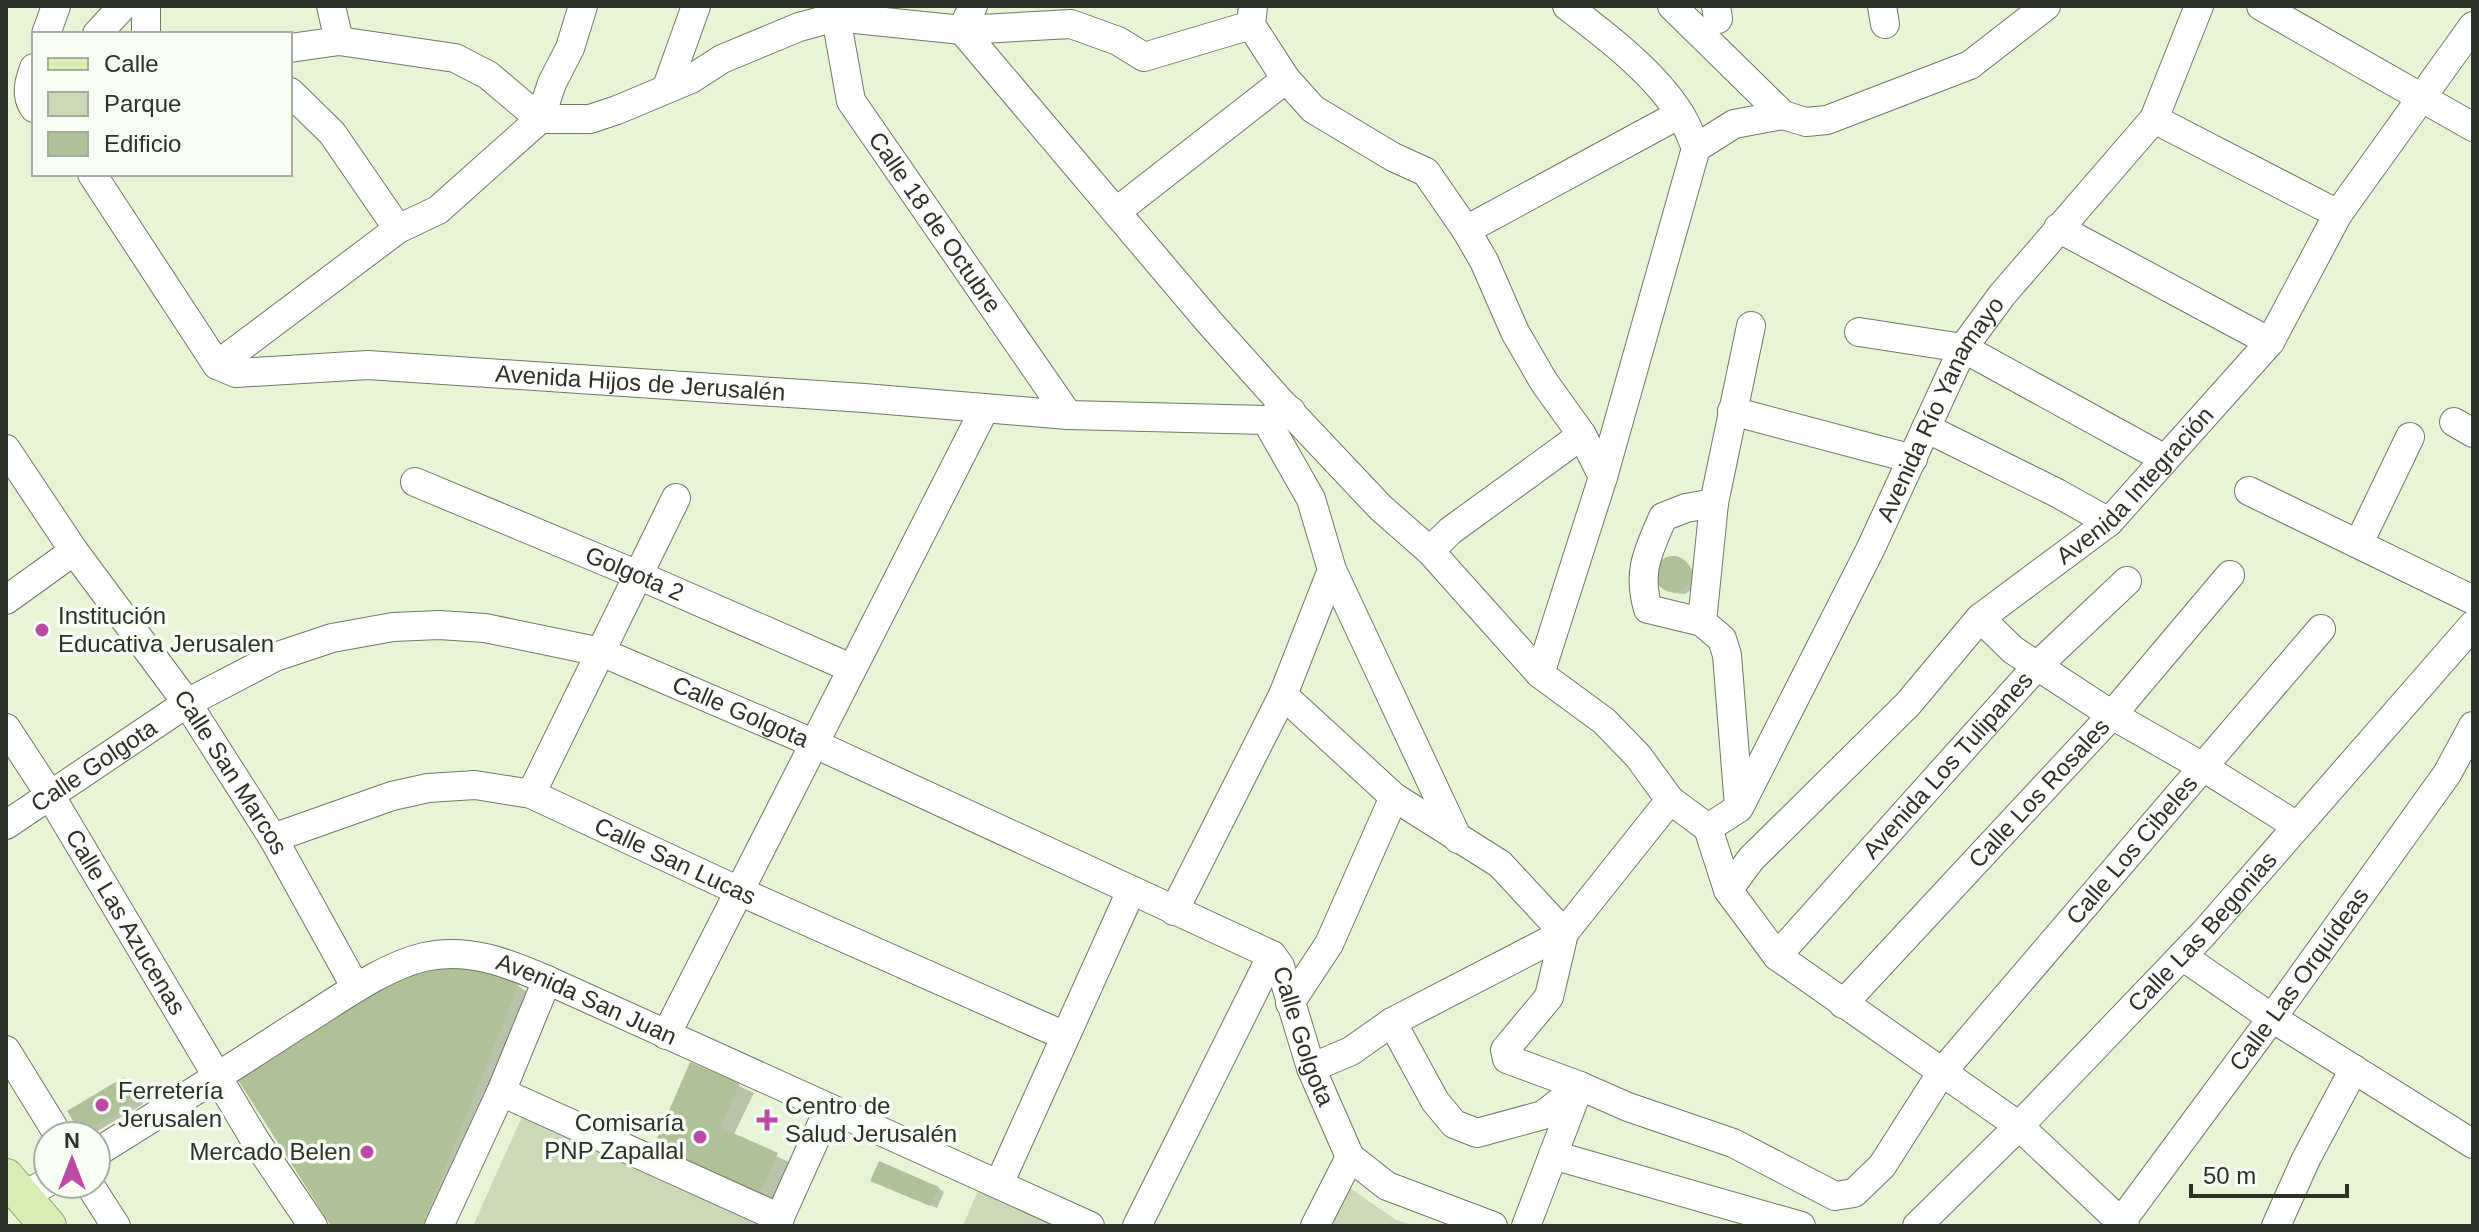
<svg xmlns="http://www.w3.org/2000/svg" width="2479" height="1232" viewBox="0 0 2479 1232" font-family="Arial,sans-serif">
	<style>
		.green { fill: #cad9b8 }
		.shadow { fill: #0003 }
		.building { fill: #afc199 }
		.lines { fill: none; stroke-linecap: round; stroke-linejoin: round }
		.minor-casing { stroke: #6f7a60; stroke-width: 30 }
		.major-casing { stroke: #8ba663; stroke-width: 38 }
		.minor { stroke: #fff; stroke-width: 28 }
		.major { stroke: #d7efb5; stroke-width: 36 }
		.poi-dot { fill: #bc49a4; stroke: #f9fef3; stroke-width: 3 }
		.labels { text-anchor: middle; stroke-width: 7; stroke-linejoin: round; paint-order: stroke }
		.street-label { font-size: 24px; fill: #2d3227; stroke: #f9fef3 }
		.poi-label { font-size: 24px; fill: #2d3227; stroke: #f9fef3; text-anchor: start }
	</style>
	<rect width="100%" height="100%" fill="#e7f4d7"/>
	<g class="green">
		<path d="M 524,1112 L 758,1221 L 755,1226 L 473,1226 Z"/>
		<path d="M 980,1186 L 1064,1226 L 963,1226 Z"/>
		<path d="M 1347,1186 L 1396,1220 L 1416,1226 L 1328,1226 Z"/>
	</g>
	<g class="shadow">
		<path d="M 1667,559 L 1681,560 L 1688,564 L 1696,575 L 1695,587 L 1685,594 L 1673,593 L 1666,588 L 1657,579 L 1658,567 Z"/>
		<path d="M 518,986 L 532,994 L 439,1226 L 334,1226 Z"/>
		<path d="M 691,1064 L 754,1093 L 733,1136 L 791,1163 L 773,1203 L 670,1155 Z"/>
		<path d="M 124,1079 L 130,1083 L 143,1104 L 89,1136 L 82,1132 Z"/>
		<path d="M 879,1184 L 938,1188 L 944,1192 L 937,1208 Z"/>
	</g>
	<g class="building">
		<circle cx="1673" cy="574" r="18"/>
		<path d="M 462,967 L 490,973 L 519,984 L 422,1226 L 331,1226 L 236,1077 L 404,972 Z"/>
		<path d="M 690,1062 L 740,1083 L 720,1127 L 778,1153 L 758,1196 L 653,1148 Z"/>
		<path d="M 124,1077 L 138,1100 L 81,1134 L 67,1111 Z"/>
		<path d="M 879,1161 L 939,1187 L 930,1206 L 870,1181 Z"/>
	</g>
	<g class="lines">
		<defs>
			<g id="minor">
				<path d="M 146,6 L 146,34"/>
				<path d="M 331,6 L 339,41"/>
				<path id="s1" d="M 834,6 L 851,101 L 1068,415"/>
				<path d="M 973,6 L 962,30 L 1210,323 L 1279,400 L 1381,508 L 1430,551 L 1540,674 L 1604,721 L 1638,756 L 1670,800 L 1708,828 L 1728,890 L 1777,956 L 2019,1126 L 2125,1226"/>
				<path d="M 1253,6 L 1251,25 L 1286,79 L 1313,109 L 1393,157 L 1426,172 L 1466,230 L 1484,261 L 1515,332 L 1544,382 L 1582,435 L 1603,477"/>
				<path d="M 1672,6 L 1783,115"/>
				<path d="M 1716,6 L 1718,19"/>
				<path d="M 1882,6 L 1885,24"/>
				<path d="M 2261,6 L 2473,127"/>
				<path d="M 46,34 L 56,6"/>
				<path d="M 97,34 L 123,6"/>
				<path d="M 290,48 L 339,41 L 455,58 L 488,75 L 540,119 L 590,119 L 617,110 L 691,79 L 722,59 L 799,27 L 836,17 L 962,30 L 1071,24 L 1118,41 L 1144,57 L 1251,25"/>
				<path d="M 34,68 C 29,82 25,95 34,108"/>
				<path d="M 667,87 L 696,6"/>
				<path d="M 290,92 L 332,133 L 398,229"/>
				<path d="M 2154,119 L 2338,214"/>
				<path d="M 1696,148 L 1734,124 L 1783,115 L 1806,122 L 1827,120 L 1970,65 L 2046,6"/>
				<path id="s2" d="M 92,174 L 217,365 L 236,373 L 368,365 L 864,398 L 1068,415 L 1266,420 L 1291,411"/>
				<path d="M 1117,211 L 1286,79"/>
				<path d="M 2058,228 L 2270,342"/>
				<path d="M 1466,230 L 1680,114"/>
				<path d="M 1859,332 L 1963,348 L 2165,459"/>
				<path d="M 217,365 L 398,229 L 438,210 L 540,119 L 552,83 L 570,48 L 583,6"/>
				<path d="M 1732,411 L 1913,459"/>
				<path d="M 1266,420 L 1311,499 L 1332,570 L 1458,839"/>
				<path d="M 2454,422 L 2473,433"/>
				<path d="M 1926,428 L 2057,493 L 2109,522"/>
				<path id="s3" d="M 6,449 L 74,551 L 187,703 L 273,838 L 356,988"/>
				<path id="s4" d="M 415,482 L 638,575 L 851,668"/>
				<path d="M 2249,491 L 2473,600"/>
				<path d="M 2359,543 L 2410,437"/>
				<path d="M 1430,551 L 1450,531 L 1582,435"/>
				<path d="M 6,600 L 74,551"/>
				<path d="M 1980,618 L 2013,650 L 2112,715 L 2203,767 L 2297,826"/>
				<path d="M 1702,622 L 1648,609 C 1637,571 1648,552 1663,517 L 1686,508 L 1714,503"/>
				<path d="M 1540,674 L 1603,477 L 1696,148 C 1691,137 1687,124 1680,114 C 1655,73 1605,35 1567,6"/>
				<path d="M 1283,695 L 1394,797 L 1500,864 L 1564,933 L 1392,1022 L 1351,1051 L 1311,1068"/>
				<path id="s5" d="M 6,728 L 50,795 L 255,1140 L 313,1226"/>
				<path d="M 531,794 L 676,498"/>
				<path id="s6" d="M 1670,800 L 1564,933 L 1549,997 L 1505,1050 L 1507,1059 L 1580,1086 L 1628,1107 L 1733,1143 L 1835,1196 L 1854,1193 L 1882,1166 L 1942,1072 L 2321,629"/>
				<path d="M 1739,807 L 1727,655 L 1722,639 L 1702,622 L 1714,503 L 1751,326"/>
				<path id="s7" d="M 6,825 L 187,703 L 275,657 L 332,638 L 393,627 L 439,625 L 485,628 L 601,652 L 813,743 L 1272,955 L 1280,966 L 1311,1068 L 1350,1157 L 1387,1186 L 1493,1226"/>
				<path id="s8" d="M 1708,828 L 1739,808 L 1870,550 L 1963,348 L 2002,295 L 2154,119 L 2199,6"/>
				<path id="s9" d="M 273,838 L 392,796 L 428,788 L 475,785 L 531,794 L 741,892 L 1065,1036"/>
				<path id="s10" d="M 1728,890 L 1751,859 L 1908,704 L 1980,618 L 2109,522 L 2270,342 L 2338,214 L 2473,26"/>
				<path d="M 1174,911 L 1283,695 L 1332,570"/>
				<path id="s11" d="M 1777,956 L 2037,666 L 2127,581"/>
				<path d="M 2182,956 L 2272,1018 L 2473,1144"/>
				<path d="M 1290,1003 L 1329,944 L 1394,797"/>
				<path id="s12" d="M 1843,1004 L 2112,715 L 2230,575"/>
				<path d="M 1392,1022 L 1435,1101 L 1454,1124 L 1477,1133 L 1543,1115 L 1580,1086"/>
				<path d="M 666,1035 L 985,408"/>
				<path d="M 6,1050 L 59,1136"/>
				<path d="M 501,1092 L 780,1218"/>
				<path id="s13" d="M 96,1153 C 163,1111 230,1069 296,1026 C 334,1003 381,967 424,957 C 468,947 508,963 547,980 L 1090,1226"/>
				<path d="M 1553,1155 L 1801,1226"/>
				<path d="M 89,1184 L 116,1226"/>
				<path d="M 999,1184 L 1131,891"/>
				<path d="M 23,1196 L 48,1182"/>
				<path d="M 439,1226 L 501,1092 L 547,980"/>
				<path d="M 776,1226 L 829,1108"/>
				<path d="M 1137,1226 L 1272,955"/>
				<path d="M 1315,1226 L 1350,1157"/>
				<path d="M 1526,1226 L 1579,1087"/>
				<path id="s14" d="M 1917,1226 L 2019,1126 L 2205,932 L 2473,625"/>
				<path id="s15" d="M 2118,1226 L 2272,1018 L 2447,774 L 2473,726"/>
				<path d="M 2276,1226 L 2306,1159 L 2354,1069"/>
			</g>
			<path id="major" d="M 6,1177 L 48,1226"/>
		</defs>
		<use href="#minor" class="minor-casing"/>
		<use href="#major" class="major-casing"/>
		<use href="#minor" class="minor"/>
		<use href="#major" class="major"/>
	</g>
	<g class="poi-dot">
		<circle cx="42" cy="630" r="8"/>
		<circle cx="102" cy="1105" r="8"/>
		<path d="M763 1108h8v8h8v8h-8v8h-8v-8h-8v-8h8z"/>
		<circle cx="700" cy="1137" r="8"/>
		<circle cx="367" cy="1152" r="8"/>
	</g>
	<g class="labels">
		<g class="street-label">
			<text dy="8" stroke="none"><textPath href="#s1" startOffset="244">Calle 18 de Octubre</textPath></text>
			<text dy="8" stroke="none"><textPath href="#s2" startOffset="654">Avenida Hijos de Jerusalén</textPath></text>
			<text dy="8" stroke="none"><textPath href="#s8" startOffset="484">Avenida Río Yanamayo</textPath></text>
			<text dy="8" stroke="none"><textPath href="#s10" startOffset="576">Avenida Integración</textPath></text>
			<text dy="8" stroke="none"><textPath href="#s4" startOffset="238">Golgota 2</textPath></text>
			<text dy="8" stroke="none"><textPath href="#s7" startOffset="802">Calle Golgota</textPath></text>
			<text dy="8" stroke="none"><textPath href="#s11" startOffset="256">Avenida Los Tulipanes</textPath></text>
			<text dy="8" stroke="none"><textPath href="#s7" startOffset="106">Calle Golgota</textPath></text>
			<text dy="8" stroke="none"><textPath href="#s3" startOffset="394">Calle San Marcos</textPath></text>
			<text dy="8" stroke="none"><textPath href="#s12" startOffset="288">Calle Los Rosales</textPath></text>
			<text dy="8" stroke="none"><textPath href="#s6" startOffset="1132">Calle Los Cibeles</textPath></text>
			<text dy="8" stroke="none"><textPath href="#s9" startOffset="426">Calle San Lucas</textPath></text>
			<text dy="8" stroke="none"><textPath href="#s5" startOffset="228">Calle Las Azucenas</textPath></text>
			<text dy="8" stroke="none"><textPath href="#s14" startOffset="410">Calle Las Begonias</textPath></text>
			<text dy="8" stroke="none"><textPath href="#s15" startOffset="306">Calle Las Orquídeas</textPath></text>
			<text dy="8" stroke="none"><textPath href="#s13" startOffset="554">Avenida San Juan</textPath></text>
			<text dy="8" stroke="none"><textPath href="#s7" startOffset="1474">Calle Golgota</textPath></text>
		</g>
		<g class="poi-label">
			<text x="58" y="624">Institución<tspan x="58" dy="28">Educativa Jerusalen</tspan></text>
			<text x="118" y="1099">Ferretería<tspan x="118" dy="28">Jerusalen</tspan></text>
			<text x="785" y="1114">Centro de<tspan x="785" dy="28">Salud Jerusalén</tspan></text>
			<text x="684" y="1131" text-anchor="end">Comisaría<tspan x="684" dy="28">PNP Zapallal</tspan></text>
			<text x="351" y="1160" text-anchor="end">Mercado Belen</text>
		</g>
	</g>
	<rect width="2479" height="1232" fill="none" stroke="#2d3227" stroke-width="16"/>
	<rect x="32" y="32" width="260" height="144" fill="#f9fef3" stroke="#a7aca1" stroke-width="2"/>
	<rect x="48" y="58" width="40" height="12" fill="#d7efb5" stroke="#a7aca1" stroke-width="2"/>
	<text x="104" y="72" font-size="24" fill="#2d3227">Calle</text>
	<rect x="48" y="92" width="40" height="24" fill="#cad9b8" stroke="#a7aca1" stroke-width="2"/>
	<text x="104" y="112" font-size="24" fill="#2d3227">Parque</text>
	<rect x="48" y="132" width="40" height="24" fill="#afc199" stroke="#a7aca1" stroke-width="2"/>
	<text x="104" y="152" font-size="24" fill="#2d3227">Edificio</text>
	<g transform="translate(72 1160)"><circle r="38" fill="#f9fef3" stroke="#a7aca1" stroke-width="2"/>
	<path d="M0-6L14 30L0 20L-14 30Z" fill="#bc49a4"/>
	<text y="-12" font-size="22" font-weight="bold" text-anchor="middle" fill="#2d3227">N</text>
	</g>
	<path d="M2191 1184v12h156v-12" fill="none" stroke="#2d3227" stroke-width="4"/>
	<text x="2203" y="1184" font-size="24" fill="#2d3227" stroke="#f9fef3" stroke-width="6" paint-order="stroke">50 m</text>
</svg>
